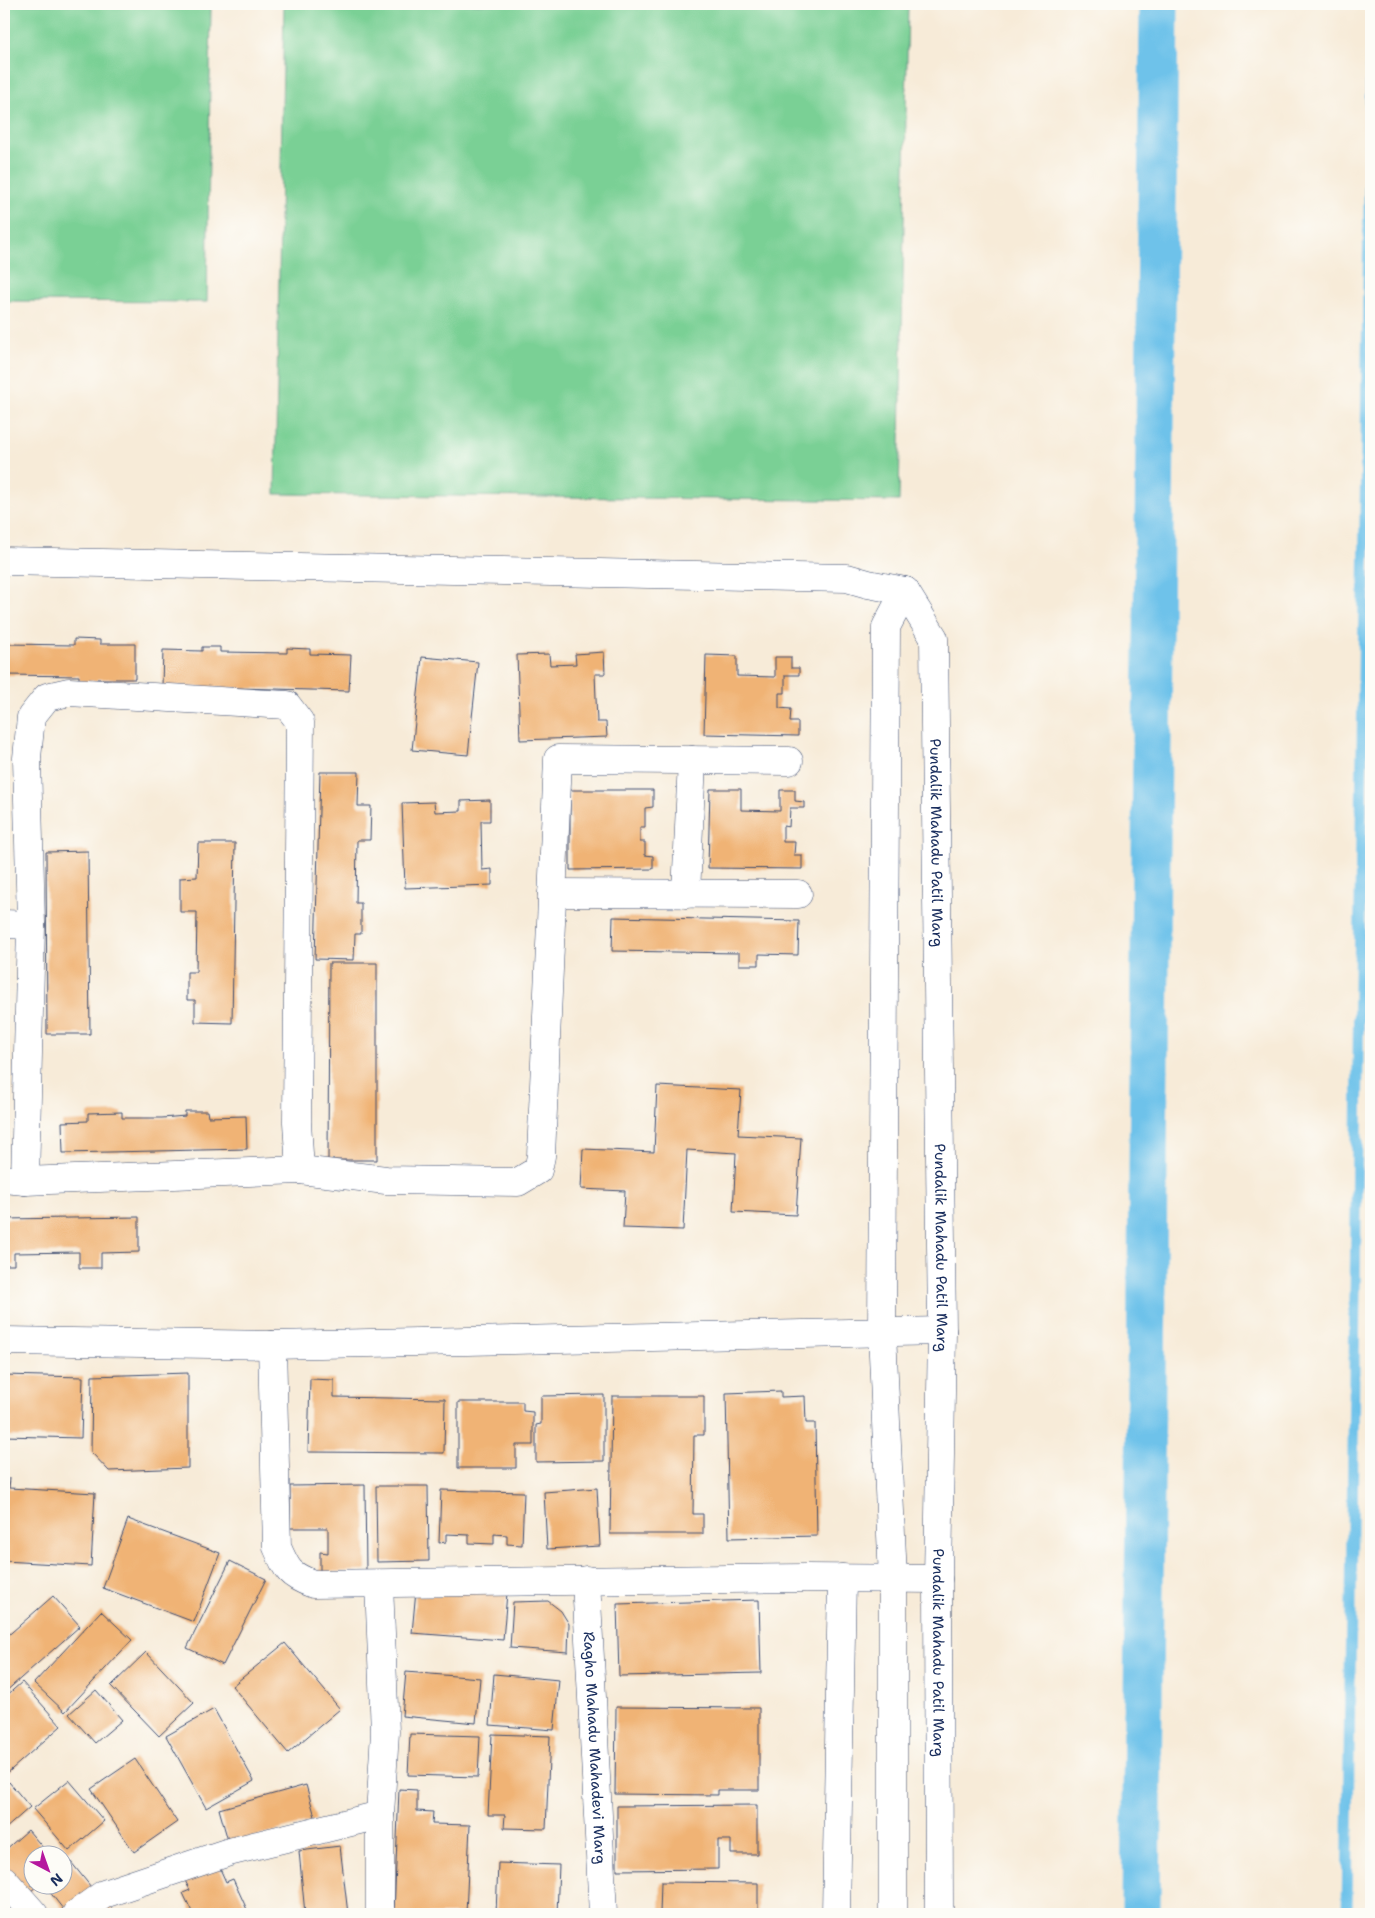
<svg xmlns="http://www.w3.org/2000/svg" width="1375" height="1918" viewBox="0 0 1375 1918" font-family="'Shantell Sans',sans-serif">
	<style>
		.green { fill: #7ad095; stroke: #4a807a }
		.lines { fill: none; stroke-linecap: round; stroke-linejoin: round }
		.stream { stroke: #6ec2ea; stroke-width: 11 }
		.canal { stroke: #6ec2ea; stroke-width: 39 }
		.building { fill: #f0b375 }
		.minor-casing { stroke: #3c4b70; stroke-width: 29 }
		.minor { stroke: #fff; stroke-width: 28 }
		.labels { text-anchor: middle; stroke-width: 4; stroke-linejoin: round; paint-order: stroke }
		.street-label { font-size: 15px; fill: #1b2f5e; stroke: #fdfcf7 }
	</style>
	<rect width="100%" height="100%" fill="#fdfcf7"/>
	<filter id="ink" filterUnits="userSpaceOnUse"><feTurbulence type="fractalNoise" baseFrequency=".02" numOctaves="2"/><feDisplacementMap in="SourceGraphic" scale="10" xChannelSelector="R" yChannelSelector="G"/><feConvolveMatrix kernelMatrix="1 2 1 2 8 2 1 2 1" color-interpolation-filters="sRGB"/></filter>
	<filter id="wash" filterUnits="userSpaceOnUse"><feTurbulence type="fractalNoise" baseFrequency=".0096" numOctaves="4" result="noise"/><feDisplacementMap in="SourceGraphic" scale="20" xChannelSelector="R" yChannelSelector="G"/><feGaussianBlur stdDeviation="1.12" result="paint"/><feColorMatrix in="noise" values="0 0 0 0 0 0 0 0 0 0 0 0 0 0 0 0 0 1.4 0 .05"/><feComposite in="paint" operator="in"/></filter>
	<g filter="url(#wash)">
		<rect width="100%" height="100%" fill="#f7ebd8"/>
		<g class="green">
			<path d="M 4,4 L 211,4 L 207,302 L 4,301 Z"/>
			<path d="M 284,4 L 908,4 L 899,501 L 275,494 Z"/>
		</g>
		<g class="lines">
			<path class="stream" d="M 1347,1914 L 1371,57"/>
			<path class="canal" d="M 1141,1914 L 1159,4"/>
		</g>
		<g id="blocks">
			<g class="building">
				<path d="M 4,636 L 7,636 L 7,644 L 74,645 L 74,639 L 100,640 L 100,644 L 135,644 L 135,679 L 97,679 L 97,681 L 79,681 L 79,676 L 7,675 L 7,678 L 4,678 Z"/>
				<path d="M 202,647 L 220,647 L 220,652 L 287,653 L 287,648 L 310,649 L 310,654 L 351,655 L 349,691 L 162,686 L 163,650 L 202,651 Z"/>
				<path d="M 604,652 L 605,674 L 595,674 L 597,722 L 606,722 L 607,737 L 520,740 L 517,655 L 549,654 L 550,665 L 576,664 L 575,654 Z"/>
				<path d="M 706,655 L 737,656 L 737,676 L 775,677 L 775,657 L 791,657 L 791,668 L 799,668 L 799,675 L 785,675 L 785,693 L 779,693 L 779,708 L 791,709 L 790,722 L 798,722 L 798,736 L 704,734 Z"/>
				<path d="M 422,657 L 478,662 L 468,755 L 412,750 Z"/>
				<path d="M 320,772 L 359,772 L 358,806 L 371,806 L 370,840 L 357,840 L 356,903 L 361,903 L 361,934 L 355,934 L 354,960 L 315,959 Z"/>
				<path d="M 710,789 L 741,789 L 741,810 L 780,811 L 780,790 L 795,790 L 795,801 L 804,802 L 804,808 L 790,808 L 789,827 L 783,826 L 783,842 L 795,842 L 794,855 L 802,855 L 802,869 L 708,868 Z"/>
				<path d="M 570,790 L 653,790 L 653,807 L 645,808 L 645,827 L 640,827 L 640,842 L 645,842 L 645,855 L 653,856 L 653,869 L 570,870 Z"/>
				<path d="M 490,800 L 490,821 L 481,821 L 482,870 L 492,869 L 492,885 L 405,888 L 402,803 L 434,802 L 435,812 L 461,811 L 461,801 Z"/>
				<path d="M 198,843 L 235,843 L 232,1023 L 195,1022 L 195,1000 L 187,1000 L 187,972 L 196,972 L 197,912 L 180,912 L 180,878 L 197,877 Z"/>
				<path d="M 88,851 L 90,1034 L 47,1034 L 46,852 Z"/>
				<path d="M 613,917 L 799,921 L 798,955 L 759,954 L 759,965 L 739,965 L 739,953 L 612,951 Z"/>
				<path d="M 329,963 L 377,963 L 377,1160 L 328,1160 Z"/>
				<path d="M 657,1086 L 741,1090 L 738,1135 L 801,1138 L 796,1215 L 733,1212 L 736,1153 L 687,1150 L 683,1230 L 623,1228 L 625,1191 L 581,1189 L 583,1149 L 654,1152 Z"/>
				<path d="M 185,1111 L 207,1111 L 208,1117 L 246,1116 L 247,1149 L 63,1153 L 62,1122 L 88,1121 L 88,1113 L 122,1112 L 122,1118 L 162,1118 L 185,1116 Z"/>
				<path d="M 139,1217 L 139,1252 L 101,1253 L 101,1268 L 79,1268 L 79,1252 L 14,1253 L 14,1265 L 4,1265 L 4,1219 Z"/>
				<path d="M 188,1373 L 188,1468 L 109,1471 L 91,1452 L 92,1376 Z"/>
				<path d="M 4,1375 L 83,1377 L 81,1438 L 4,1436 Z"/>
				<path d="M 310,1379 L 334,1380 L 334,1397 L 445,1399 L 444,1453 L 308,1452 Z"/>
				<path d="M 781,1391 L 781,1397 L 805,1396 L 806,1423 L 815,1423 L 817,1536 L 729,1538 L 726,1393 Z"/>
				<path d="M 604,1395 L 604,1461 L 536,1462 L 536,1425 L 541,1424 L 541,1396 Z"/>
				<path d="M 612,1396 L 704,1396 L 704,1435 L 694,1435 L 693,1514 L 703,1514 L 703,1534 L 610,1534 Z"/>
				<path d="M 458,1402 L 523,1402 L 523,1411 L 533,1412 L 533,1445 L 516,1445 L 516,1468 L 458,1468 Z"/>
				<path d="M 4,1479 L 10,1479 L 9,1488 L 95,1493 L 91,1566 L 4,1561 Z"/>
				<path d="M 365,1485 L 366,1571 L 320,1572 L 320,1552 L 328,1553 L 328,1528 L 290,1528 L 290,1486 Z"/>
				<path d="M 376,1486 L 428,1486 L 429,1561 L 377,1562 Z"/>
				<path d="M 597,1488 L 600,1546 L 547,1549 L 544,1492 Z"/>
				<path d="M 441,1490 L 524,1492 L 522,1545 L 507,1544 L 507,1535 L 494,1534 L 494,1544 L 469,1543 L 469,1535 L 446,1534 L 446,1542 L 439,1543 Z"/>
				<path d="M 128,1519 L 220,1553 L 194,1622 L 103,1588 Z"/>
				<path d="M 230,1561 L 266,1579 L 223,1665 L 187,1648 Z"/>
				<path d="M 416,1590 L 507,1593 L 503,1640 L 412,1633 Z"/>
				<path d="M 53,1596 L 80,1626 L 4,1693 L 4,1639 Z"/>
				<path d="M 759,1600 L 761,1673 L 619,1676 L 617,1604 Z"/>
				<path d="M 548,1601 L 561,1611 L 569,1624 L 568,1652 L 510,1648 L 513,1602 Z"/>
				<path d="M 101,1611 L 132,1640 L 65,1712 L 34,1683 Z"/>
				<path d="M 285,1643 L 340,1709 L 288,1753 L 232,1686 Z"/>
				<path d="M 146,1652 L 194,1703 L 159,1736 L 111,1686 Z"/>
				<path d="M 406,1672 L 480,1678 L 476,1723 L 402,1716 Z"/>
				<path d="M 494,1674 L 559,1680 L 554,1730 L 490,1725 Z"/>
				<path d="M 22,1682 L 61,1726 L 4,1776 L 4,1698 Z"/>
				<path d="M 96,1690 L 122,1720 L 95,1743 L 69,1714 Z"/>
				<path d="M 616,1707 L 759,1708 L 759,1790 L 718,1790 L 718,1795 L 615,1794 Z"/>
				<path d="M 214,1709 L 254,1781 L 206,1808 L 166,1736 Z"/>
				<path d="M 410,1734 L 480,1736 L 478,1777 L 408,1775 Z"/>
				<path d="M 492,1734 L 550,1736 L 546,1829 L 504,1828 L 505,1815 L 488,1815 Z"/>
				<path d="M 135,1759 L 177,1822 L 134,1852 L 91,1789 Z"/>
				<path d="M 69,1780 L 104,1821 L 69,1851 L 33,1809 Z"/>
				<path d="M 9,1782 L 30,1807 L 4,1830 L 4,1786 Z"/>
				<path d="M 306,1785 L 316,1820 L 229,1844 L 219,1809 Z"/>
				<path d="M 399,1789 L 417,1790 L 417,1811 L 433,1812 L 432,1824 L 470,1825 L 466,1914 L 394,1914 Z"/>
				<path d="M 757,1805 L 757,1854 L 731,1854 L 731,1840 L 718,1840 L 718,1869 L 617,1870 L 617,1806 Z"/>
				<path d="M 28,1830 L 50,1856 L 32,1856 L 32,1886 L 37,1886 L 24,1897 L 4,1874 L 4,1851 Z"/>
				<path d="M 340,1846 L 348,1914 L 305,1914 L 299,1851 Z"/>
				<path d="M 216,1860 L 226,1882 L 233,1879 L 249,1914 L 193,1914 L 183,1893 L 190,1890 L 182,1875 Z"/>
				<path d="M 71,1862 L 95,1892 L 67,1914 L 45,1886 L 62,1886 L 62,1869 Z"/>
				<path d="M 498,1863 L 559,1865 L 557,1914 L 496,1914 Z"/>
				<path d="M 661,1882 L 758,1883 L 758,1914 L 660,1914 Z"/>
				<path d="M 103,1897 L 116,1914 L 82,1914 Z"/>
			</g>
		</g>
	</g>
	<g filter="url(#ink)">
		<use href="#blocks" fill-opacity="0" stroke="#3c4b70" stroke-width="1"/>
		<g class="lines">
			<defs>
				<g id="minor">
					<path d="M 4,561 L 847,578 L 868,584 L 905,591"/>
					<path id="s1" d="M 905,591 L 934,638 L 942,1331 L 938,1579 L 939,1914"/>
					<path d="M 552,893 L 798,894"/>
					<path d="M 686,894 L 692,760"/>
					<path d="M 4,924 L 31,925"/>
					<path d="M 4,1179 L 25,1181 L 300,1170 L 386,1180 L 518,1182 L 538,1170 L 541,1156 L 558,759 L 789,761"/>
					<path d="M 25,1181 L 31,925 L 27,758 L 31,717 L 47,697 L 69,692 L 287,705 L 300,722 L 297,1122 L 300,1170"/>
					<path d="M 4,1341 L 272,1345 L 942,1331"/>
					<path d="M 272,1345 L 277,1547 C 287,1570 289,1575 313,1584 L 806,1578 L 938,1579"/>
					<path id="s2" d="M 586,1580 L 603,1914"/>
					<path d="M 379,1584 L 385,1732 L 380,1815 L 380,1914"/>
					<path d="M 4,1880 L 34,1914"/>
					<path d="M 76,1914 L 104,1894 L 229,1852 L 380,1815"/>
					<path d="M 836,1914 L 842,1578"/>
					<path d="M 893,1914 L 893,1579 L 882,1332 L 886,627 L 905,591"/>
				</g>
			</defs>
			<use href="#minor" class="minor-casing"/>
			<use href="#minor" class="minor"/>
		</g>
	</g>
	<g class="labels">
		<g class="street-label">
			<text dy="5" stroke="none"><textPath href="#s1" startOffset="260">Pundalik Mahadu Patil Marg</textPath></text>
			<text dy="5" stroke="none"><textPath href="#s1" startOffset="665">Pundalik Mahadu Patil Marg</textPath></text>
			<text dy="5" stroke="none"><textPath href="#s1" startOffset="1070">Pundalik Mahadu Patil Marg</textPath></text>
			<text dy="5" stroke="none"><textPath href="#s2" startOffset="168">Ragho Mahadu Mahadevi Marg</textPath></text>
		</g>
	</g>
	<rect width="1375" height="1918" fill="none" stroke="#fdfcf7" stroke-width="20"/>
	<g transform="translate(48 1870) rotate(139)"><circle r="24" fill="#fdfcf7" stroke="#a3aaba"/>
	<path d="M0-4L9 19L0 12L-9 19Z" fill="#b5179e"/>
	<text y="-8" font-size="14" font-weight="bold" text-anchor="middle" fill="#1b2f5e">N</text>
	</g>
</svg>
